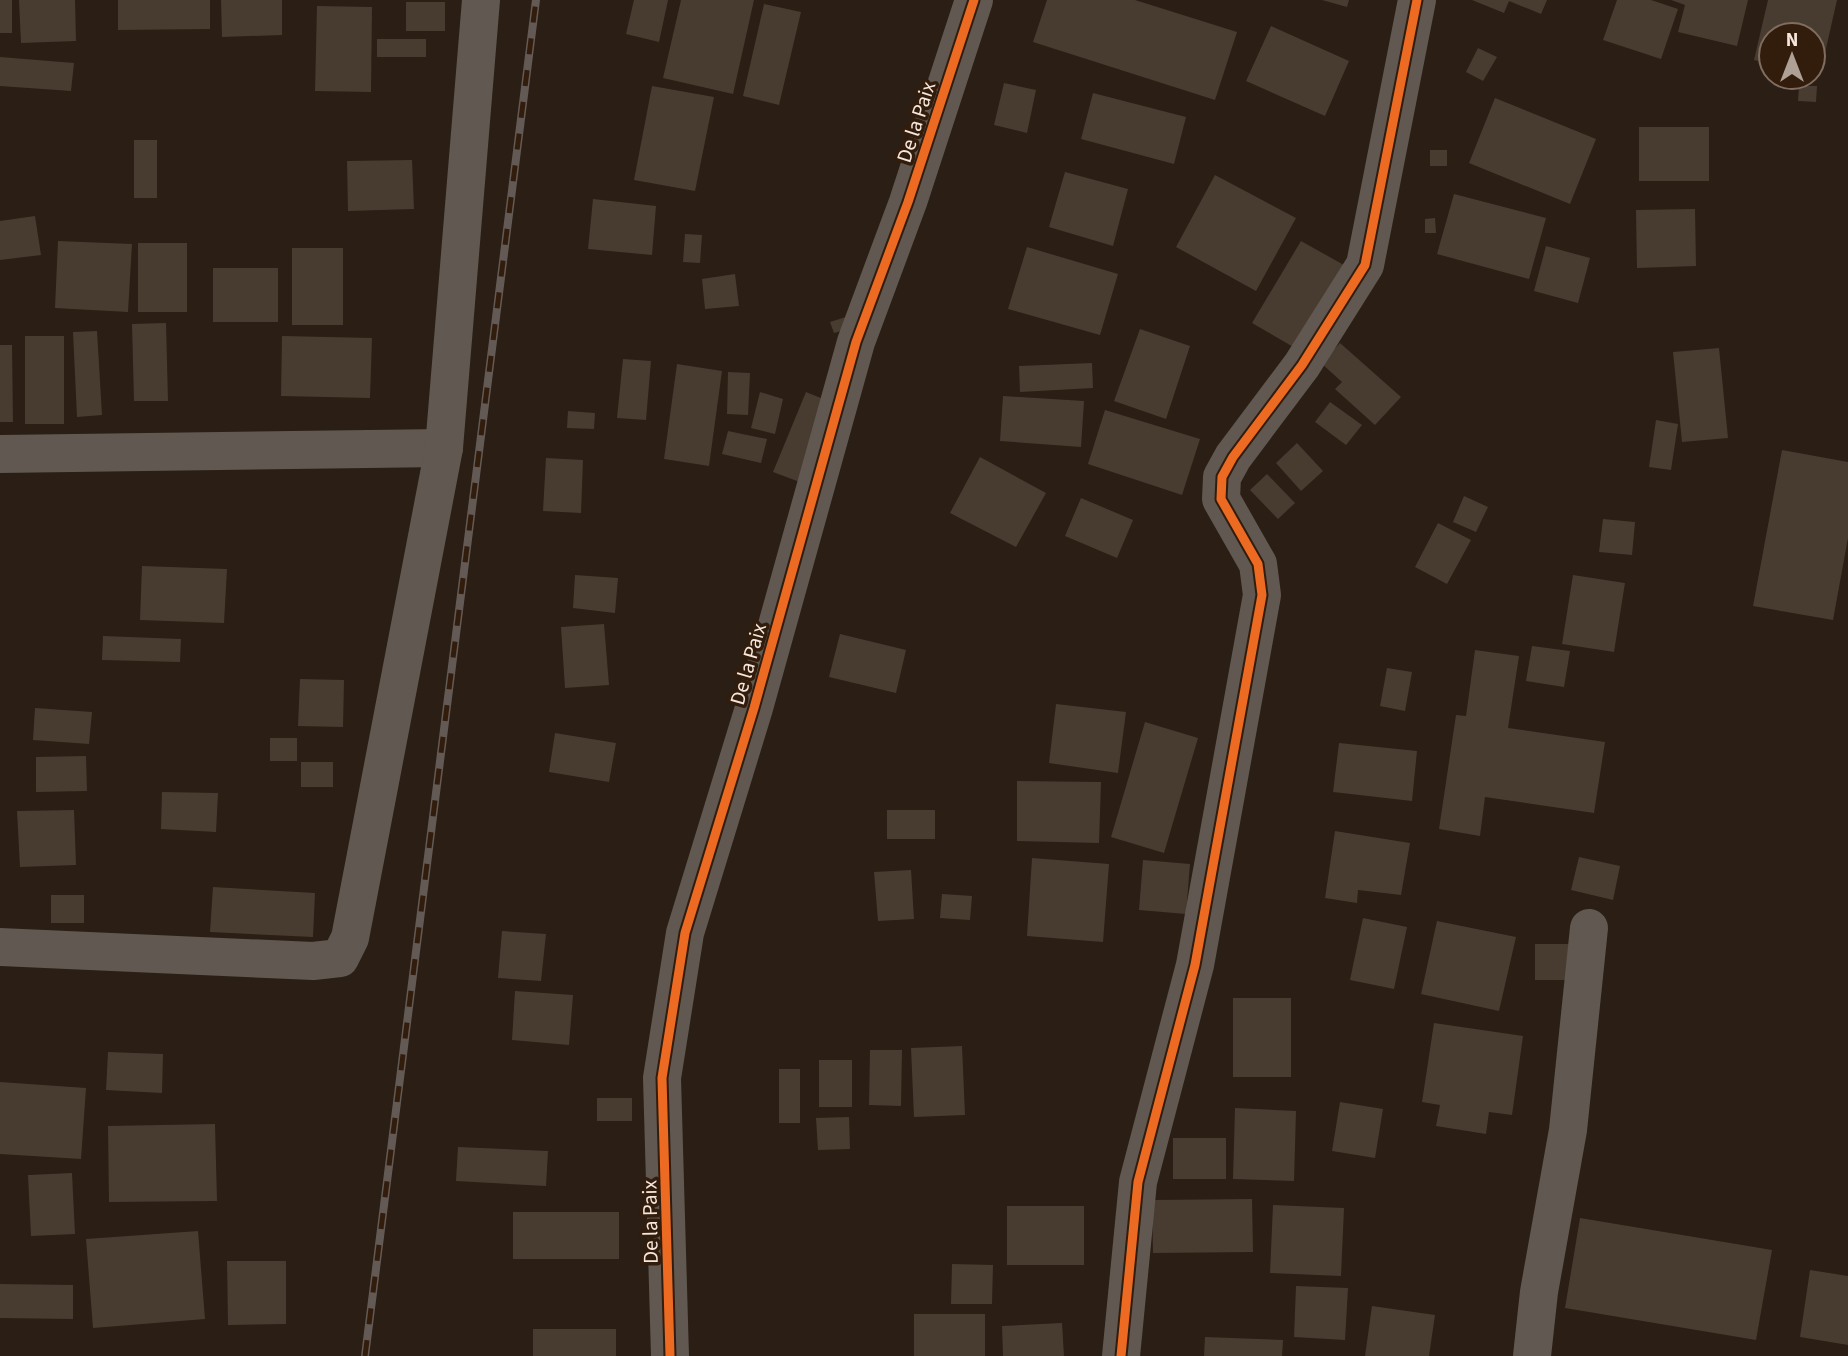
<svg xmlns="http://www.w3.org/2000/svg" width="1848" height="1356" viewBox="0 0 1848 1356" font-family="'Source Sans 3',sans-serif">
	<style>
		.building { fill: #483c31 }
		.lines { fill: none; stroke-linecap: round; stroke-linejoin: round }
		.minor { stroke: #605851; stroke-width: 38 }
		.rail-casing { stroke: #645a55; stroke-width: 8 }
		.rail { stroke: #321d0d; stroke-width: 5; stroke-dasharray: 16; stroke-linecap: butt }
		.cycleway-casing { stroke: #321d0d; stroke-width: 13 }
		.cycleway { stroke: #ed6a23; stroke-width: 9 }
		.labels { text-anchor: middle; stroke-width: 7; stroke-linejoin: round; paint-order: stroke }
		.street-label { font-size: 21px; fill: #f6e6dc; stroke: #321d0d }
	</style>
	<rect width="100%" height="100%" fill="#2a1e15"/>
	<g class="building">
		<rect x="0" y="0" width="12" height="33"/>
		<path d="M 19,0 L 75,0 L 76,41 L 21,43 Z"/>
		<path d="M 118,0 L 210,0 L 210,29 L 118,30 Z"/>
		<path d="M 221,0 L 282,0 L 282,35 L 222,37 Z"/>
		<path d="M 634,0 L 668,0 L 659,42 L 626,34 Z"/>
		<path d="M 681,0 L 754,0 L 733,94 L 663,78 Z"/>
		<path d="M 1047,0 L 1135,0 L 1237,32 L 1215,100 L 1033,42 Z"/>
		<path d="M 1322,0 L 1349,0 L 1347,7 Z"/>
		<path d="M 1472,0 L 1547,0 L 1541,14 L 1509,1 L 1504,13 Z"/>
		<path d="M 1617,0 L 1651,0 L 1678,9 L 1661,59 L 1603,40 Z"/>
		<path d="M 1671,0 L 1748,0 L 1737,46 L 1678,32 L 1685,5 Z"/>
		<path d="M 1768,0 L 1837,0 L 1820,75 L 1813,73 L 1813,35 L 1771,35 L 1771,64 L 1754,60 Z"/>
		<rect x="406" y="2" width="39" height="29"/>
		<path d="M 764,4 L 801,12 L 779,105 L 743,96 Z"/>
		<path d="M 317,6 L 372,7 L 371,92 L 315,91 Z"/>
		<path d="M 1271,26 L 1349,61 L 1325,116 L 1246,81 Z"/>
		<rect x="377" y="39" width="49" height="18"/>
		<path d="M 1478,48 L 1497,57 L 1483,81 L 1466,72 Z"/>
		<path d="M 0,57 L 74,63 L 71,91 L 0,86 Z"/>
		<path d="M 1004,83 L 1036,90 L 1027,133 L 994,125 Z"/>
		<path d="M 652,86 L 714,97 L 695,191 L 634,180 Z"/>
		<path d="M 1799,86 L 1817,86 L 1816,102 L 1798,101 Z"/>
		<path d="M 1093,93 L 1186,117 L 1174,164 L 1081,139 Z"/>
		<path d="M 1495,98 L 1596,139 L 1570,204 L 1469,163 Z"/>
		<rect x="1639" y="127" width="70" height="54"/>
		<rect x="134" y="140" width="23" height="58"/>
		<rect x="1430" y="150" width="17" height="16"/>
		<path d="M 412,160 L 414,209 L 348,211 L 347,161 Z"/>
		<path d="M 1065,172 L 1128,189 L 1113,246 L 1049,227 Z"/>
		<path d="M 1215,175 L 1296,218 L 1256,291 L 1176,247 Z"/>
		<path d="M 1454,194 L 1546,218 L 1529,279 L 1437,254 Z"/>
		<path d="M 593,199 L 656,206 L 652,255 L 588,249 Z"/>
		<path d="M 1695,209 L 1696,266 L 1637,268 L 1636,210 Z"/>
		<path d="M 35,216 L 41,255 L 0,260 L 0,221 Z"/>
		<path d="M 1435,218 L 1436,233 L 1425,233 L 1425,219 Z"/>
		<path d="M 685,234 L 702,235 L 700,263 L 683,262 Z"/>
		<path d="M 58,241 L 132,244 L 128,312 L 55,308 Z"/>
		<path d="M 1301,241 L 1351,269 L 1302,352 L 1252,323 Z"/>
		<rect x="138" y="243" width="49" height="69"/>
		<path d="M 1546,246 L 1590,258 L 1578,303 L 1534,291 Z"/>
		<path d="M 1027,247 L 1118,274 L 1100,335 L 1008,309 Z"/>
		<rect x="292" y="248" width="51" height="77"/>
		<rect x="213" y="268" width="65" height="54"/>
		<path d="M 735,274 L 739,306 L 705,309 L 702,279 Z"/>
		<path d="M 849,316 L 852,328 L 834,333 L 830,322 Z"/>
		<path d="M 166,323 L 168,401 L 134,401 L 132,324 Z"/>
		<path d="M 1140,329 L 1190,346 L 1166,419 L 1114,401 Z"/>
		<path d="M 97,331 L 102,415 L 77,417 L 73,332 Z"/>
		<rect x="25" y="336" width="39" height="88"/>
		<path d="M 282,336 L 372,338 L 370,398 L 281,396 Z"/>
		<path d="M 1340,343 L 1401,397 L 1375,425 L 1335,389 L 1342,382 L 1321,363 Z"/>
		<path d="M 0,345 L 12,345 L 13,422 L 0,422 Z"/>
		<path d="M 1719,348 L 1728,438 L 1682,442 L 1673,352 Z"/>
		<path d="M 623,359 L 651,361 L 646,420 L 617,418 Z"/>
		<path d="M 1092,363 L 1093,388 L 1020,392 L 1019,366 Z"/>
		<path d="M 677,364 L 722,371 L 709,466 L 664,459 Z"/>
		<path d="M 728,372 L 750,373 L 748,415 L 727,414 Z"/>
		<path d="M 760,392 L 783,399 L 775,434 L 751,428 Z"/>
		<path d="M 806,392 L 838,405 L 805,484 L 773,472 Z"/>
		<path d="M 1003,396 L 1084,401 L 1081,447 L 1000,441 Z"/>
		<path d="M 1330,402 L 1362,425 L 1346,445 L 1315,422 Z"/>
		<path d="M 1105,410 L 1200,439 L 1182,495 L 1088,464 Z"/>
		<path d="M 568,411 L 595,413 L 594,429 L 567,428 Z"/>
		<path d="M 1656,420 L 1678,424 L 1671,470 L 1649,467 Z"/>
		<path d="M 728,431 L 767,439 L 761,463 L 722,454 Z"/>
		<path d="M 1297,443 L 1323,471 L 1301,491 L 1276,463 Z"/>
		<path d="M 1782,450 L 1848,462 L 1848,538 L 1833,620 L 1753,606 Z"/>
		<path d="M 980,457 L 1046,493 L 1016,547 L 950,513 Z"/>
		<path d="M 546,458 L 583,460 L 581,513 L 543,511 Z"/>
		<path d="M 1267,474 L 1295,503 L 1278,519 L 1250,490 Z"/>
		<path d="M 1464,496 L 1488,507 L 1476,532 L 1453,522 Z"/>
		<path d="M 1081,498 L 1133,520 L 1117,558 L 1065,536 Z"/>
		<path d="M 1603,519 L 1635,522 L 1632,555 L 1599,552 Z"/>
		<path d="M 1438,523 L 1471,540 L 1447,584 L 1415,567 Z"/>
		<path d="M 142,566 L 227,569 L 224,623 L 140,620 Z"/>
		<path d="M 575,575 L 618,578 L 615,613 L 573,608 Z"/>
		<path d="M 1573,575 L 1625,583 L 1614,652 L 1562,644 Z"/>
		<path d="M 604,624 L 609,685 L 565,688 L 561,627 Z"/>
		<path d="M 840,634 L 906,650 L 896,693 L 829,677 Z"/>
		<path d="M 103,636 L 181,639 L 180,662 L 102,660 Z"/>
		<path d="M 1532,646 L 1570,651 L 1564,687 L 1526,681 Z"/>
		<path d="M 1475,650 L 1519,656 L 1508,728 L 1605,742 L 1594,813 L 1485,797 L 1480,836 L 1439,829 L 1456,715 L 1466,716 Z"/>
		<path d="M 1387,668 L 1412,672 L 1405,711 L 1380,706 Z"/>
		<path d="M 300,679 L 344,680 L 343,727 L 298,726 Z"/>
		<path d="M 1056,704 L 1126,712 L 1118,773 L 1049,763 Z"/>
		<path d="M 35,708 L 92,712 L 89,744 L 33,740 Z"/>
		<path d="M 1145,722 L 1198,738 L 1164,853 L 1111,837 Z"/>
		<path d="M 555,733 L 616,743 L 609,782 L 549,772 Z"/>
		<rect x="270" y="738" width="27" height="23"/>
		<path d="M 1339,743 L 1417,751 L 1412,801 L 1333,792 Z"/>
		<path d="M 86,756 L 87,791 L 36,792 L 36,757 Z"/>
		<rect x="301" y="762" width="32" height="25"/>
		<path d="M 1017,781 L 1101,782 L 1099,843 L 1017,841 Z"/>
		<path d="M 162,792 L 218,793 L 216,832 L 161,829 Z"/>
		<path d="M 74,810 L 76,865 L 20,867 L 17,811 Z"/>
		<rect x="887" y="810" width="48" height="29"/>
		<path d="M 1335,831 L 1410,843 L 1401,895 L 1358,890 L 1357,903 L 1325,898 Z"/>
		<path d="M 1579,857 L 1620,866 L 1613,900 L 1571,890 Z"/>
		<path d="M 1032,858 L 1109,864 L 1103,942 L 1027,936 Z"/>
		<path d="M 1143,860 L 1190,864 L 1186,914 L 1139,910 Z"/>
		<path d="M 911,870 L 914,919 L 878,921 L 874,872 Z"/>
		<path d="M 213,887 L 315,893 L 313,937 L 210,932 Z"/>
		<path d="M 942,894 L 972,896 L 970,920 L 940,918 Z"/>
		<rect x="51" y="895" width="33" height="28"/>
		<path d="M 1363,918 L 1407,927 L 1394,989 L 1350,980 Z"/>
		<path d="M 1437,921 L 1516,937 L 1499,1011 L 1421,994 Z"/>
		<path d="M 502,931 L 546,934 L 541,981 L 498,978 Z"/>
		<rect x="1535" y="944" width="36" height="36"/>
		<path d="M 515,991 L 573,995 L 569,1045 L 512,1040 Z"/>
		<rect x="1233" y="998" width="58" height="79"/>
		<path d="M 1434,1023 L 1523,1036 L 1512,1115 L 1489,1112 L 1486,1134 L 1436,1126 L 1440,1105 L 1422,1102 Z"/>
		<path d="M 962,1046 L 965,1115 L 914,1117 L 911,1048 Z"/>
		<path d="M 870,1050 L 902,1050 L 901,1106 L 869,1105 Z"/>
		<path d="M 108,1052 L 163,1054 L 162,1093 L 106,1090 Z"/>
		<rect x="819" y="1060" width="33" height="47"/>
		<rect x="779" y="1069" width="21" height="54"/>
		<path d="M 0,1082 L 86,1088 L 81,1159 L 0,1154 Z"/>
		<rect x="597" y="1098" width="35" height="23"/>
		<path d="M 1340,1102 L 1383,1109 L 1375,1158 L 1332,1151 Z"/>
		<path d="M 1235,1108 L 1296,1111 L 1294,1181 L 1233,1179 Z"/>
		<path d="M 849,1117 L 850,1149 L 818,1150 L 816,1118 Z"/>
		<path d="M 215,1124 L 217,1201 L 109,1202 L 108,1126 Z"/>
		<rect x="1173" y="1138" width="53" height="41"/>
		<path d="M 458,1147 L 548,1151 L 546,1186 L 456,1181 Z"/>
		<path d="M 72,1173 L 75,1234 L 31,1236 L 28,1175 Z"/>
		<path d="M 1252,1199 L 1253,1252 L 1153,1253 L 1152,1200 Z"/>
		<path d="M 1273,1205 L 1344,1208 L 1341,1276 L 1270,1273 Z"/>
		<rect x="1007" y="1206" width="77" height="59"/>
		<rect x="513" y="1212" width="106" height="47"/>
		<path d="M 1580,1218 L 1772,1250 L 1756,1340 L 1565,1308 Z"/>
		<path d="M 198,1231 L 205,1319 L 93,1328 L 86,1239 Z"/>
		<path d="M 227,1261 L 286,1261 L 286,1324 L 228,1325 Z"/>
		<path d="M 952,1264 L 993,1265 L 992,1304 L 951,1304 Z"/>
		<path d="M 1810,1270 L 1848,1276 L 1848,1345 L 1800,1337 Z"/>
		<path d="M 0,1284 L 73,1285 L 73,1319 L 0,1318 Z"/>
		<path d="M 1296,1286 L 1348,1288 L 1345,1340 L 1294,1337 Z"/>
		<path d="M 1372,1306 L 1435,1315 L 1429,1356 L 1365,1356 Z"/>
		<rect x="914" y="1314" width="71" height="42"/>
		<path d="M 1062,1323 L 1064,1356 L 1003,1356 L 1002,1326 Z"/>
		<rect x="533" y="1329" width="83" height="27"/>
		<path d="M 1205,1337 L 1283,1340 L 1282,1356 L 1204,1356 Z"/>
	</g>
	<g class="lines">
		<g class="minor">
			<path d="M 0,454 L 444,448"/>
			<path d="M 0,947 L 313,961 L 340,958 L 350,938 L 444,448 L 481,0"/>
			<path d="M 670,1356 L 662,1078 L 685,933 L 754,708 L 856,342 L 908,202 L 974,0"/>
			<path d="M 1121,1356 L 1138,1182 L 1195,965 L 1262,595 L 1258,564 L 1221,499 L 1222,477 L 1233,457 L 1302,365 L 1365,265 L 1417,0"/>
			<path d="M 1532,1356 L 1539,1292 L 1568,1130 L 1589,928"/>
		</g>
		<defs>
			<path id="rail" d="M 365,1356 L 536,0"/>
		</defs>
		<use href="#rail" class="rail-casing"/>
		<use href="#rail" class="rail"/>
		<defs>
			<g id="cycleway">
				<path d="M 670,1356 L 662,1078 L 685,933 L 754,708 L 856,342 L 908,202 L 974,0"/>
				<path d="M 1121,1356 L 1138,1182 L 1195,965 L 1262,595 L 1258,564 L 1221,499 L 1222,477 L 1233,457 L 1302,365 L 1365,265 L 1417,0"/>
			</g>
		</defs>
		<use href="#cycleway" class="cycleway-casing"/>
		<use href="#cycleway" class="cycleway"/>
	</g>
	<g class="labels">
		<g class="street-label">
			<text transform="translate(916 122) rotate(-72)" y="7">De la Paix</text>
			<text transform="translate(748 664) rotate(-74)" y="7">De la Paix</text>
			<text transform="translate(650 1222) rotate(-91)" y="7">De la Paix</text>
		</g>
	</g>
	<g transform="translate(1792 56)"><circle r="33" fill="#321d0d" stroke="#806d60" stroke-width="2"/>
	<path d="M0-5L12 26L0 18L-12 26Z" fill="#afa096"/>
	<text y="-10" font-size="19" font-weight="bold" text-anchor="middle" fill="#f6e6dc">N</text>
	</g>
</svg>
